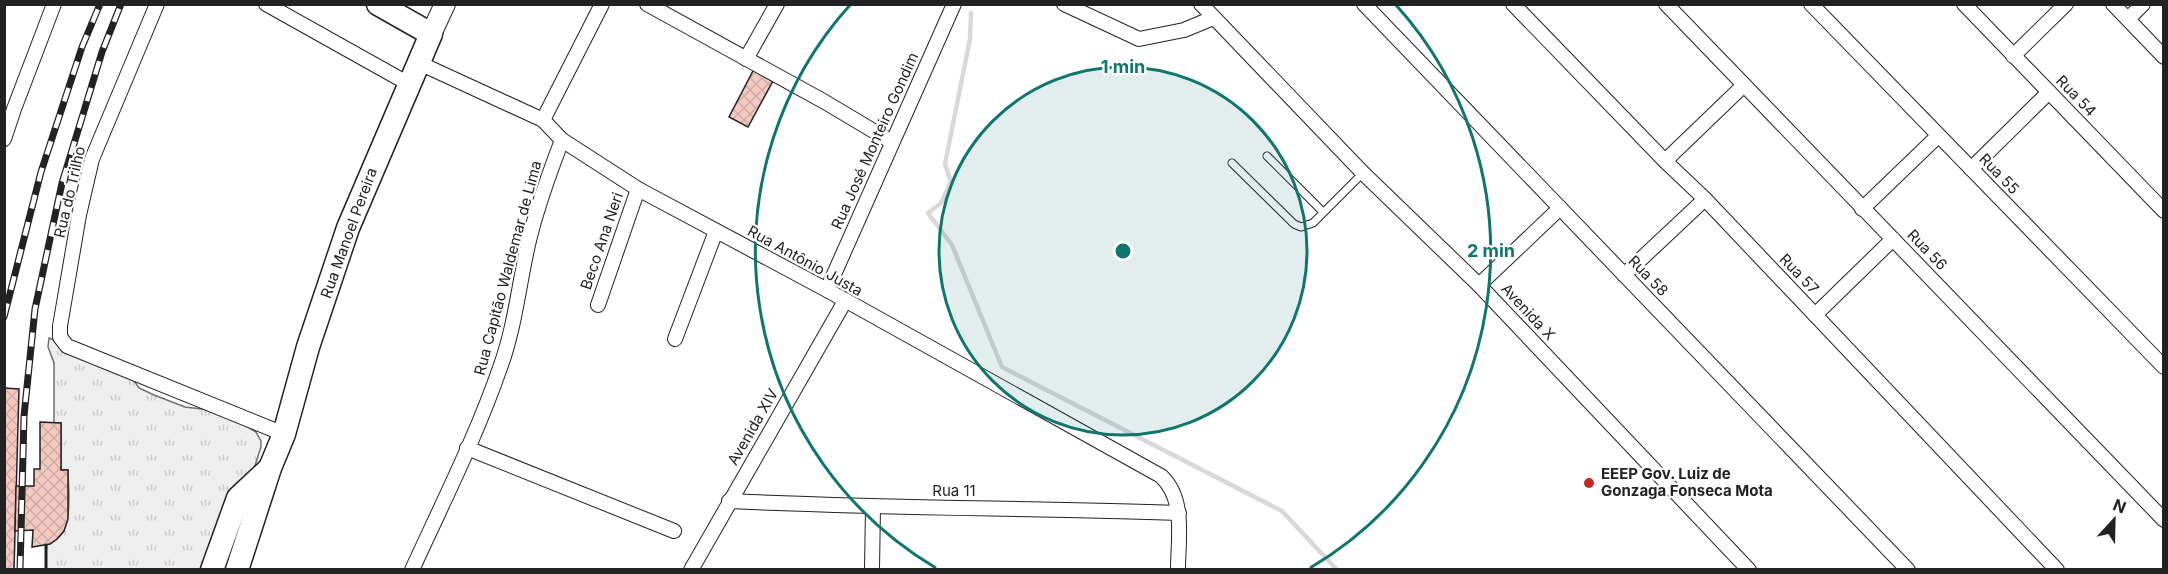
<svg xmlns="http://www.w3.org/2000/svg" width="2168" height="574" viewBox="0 0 2168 574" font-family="Inter,sans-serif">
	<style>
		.park { fill: url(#park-tufts); stroke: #6f6f6f; stroke-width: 1.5 }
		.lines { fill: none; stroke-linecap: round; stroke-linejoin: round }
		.stream { stroke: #d9d9d9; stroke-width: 4.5 }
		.building { fill: url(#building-cross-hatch); stroke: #222; stroke-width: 1.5 }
		.lane-casing { stroke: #222; stroke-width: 9 }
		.street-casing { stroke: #222; stroke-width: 16 }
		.secondary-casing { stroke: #222; stroke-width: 22 }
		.primary-casing { stroke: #222; stroke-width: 25 }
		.lane { stroke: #fff; stroke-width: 7 }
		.street { stroke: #fff; stroke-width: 14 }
		.secondary { stroke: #fff; stroke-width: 20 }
		.primary { stroke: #fff; stroke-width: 22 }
		.rail-casing { stroke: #222; stroke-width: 7 }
		.rail { stroke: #fff; stroke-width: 4.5; stroke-dasharray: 14; stroke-linecap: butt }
		.wall { stroke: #222; stroke-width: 3 }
		.ring { fill: none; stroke: #0f766e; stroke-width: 3 }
		.poi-dot { fill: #c62828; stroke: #fff; stroke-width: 2 }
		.labels { text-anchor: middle; stroke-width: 4.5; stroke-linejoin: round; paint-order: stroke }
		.street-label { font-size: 15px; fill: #222; stroke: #fff }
		.poi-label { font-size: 15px; font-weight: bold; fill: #222; stroke: #fff; text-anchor: start }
		.centre { fill: #0f766e; stroke: #fff; stroke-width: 3 }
		.ring-label { font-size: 18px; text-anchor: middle; font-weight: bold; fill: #0f766e; stroke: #fff; stroke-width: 4.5; stroke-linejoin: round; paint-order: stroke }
	</style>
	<defs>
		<pattern id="park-tufts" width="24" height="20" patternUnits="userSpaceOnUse" patternTransform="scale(1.5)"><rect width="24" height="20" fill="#eee"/><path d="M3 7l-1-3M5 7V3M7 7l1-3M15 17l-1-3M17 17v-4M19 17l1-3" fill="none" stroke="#ccc"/></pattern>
		<pattern id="building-cross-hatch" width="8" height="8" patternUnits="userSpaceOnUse" patternTransform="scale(1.5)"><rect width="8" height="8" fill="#f3c9c0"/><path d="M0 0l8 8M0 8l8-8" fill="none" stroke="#d0aca5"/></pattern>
	</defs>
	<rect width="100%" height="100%" fill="#fff"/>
	<path class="park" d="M 49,338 L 128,372 L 139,388 L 154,395 L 185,407 L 210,410 L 248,427 L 256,432 L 261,441 L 261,447 L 251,478 L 210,569 L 46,569 L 46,545 C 76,536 68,494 68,470 L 61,470 L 61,423 L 54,423 L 54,363 L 48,347 Z"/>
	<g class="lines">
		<path class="stream" d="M 971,13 L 970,39 L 945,164 L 951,182 L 941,203 L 928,213 L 952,245 L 1002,367 L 1282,511 L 1337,570"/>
	</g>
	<g class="building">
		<path d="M 754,69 L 774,79 L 748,127 L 729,117 Z"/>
		<path d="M 4,388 L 19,389 L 14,570 L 4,570 Z"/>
		<path d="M 40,422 L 61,423 L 61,470 L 68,470 L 68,519 L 64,531 L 57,539 L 50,544 L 32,547 L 33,530 L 15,531 L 16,486 L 34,486 L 34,469 L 40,469 Z"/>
	</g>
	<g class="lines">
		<defs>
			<g id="lane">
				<path d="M 1267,156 L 1323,212"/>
				<path d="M 1232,163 L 1294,224 L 1301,227 L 1313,223 L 1363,173"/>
			</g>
			<g id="street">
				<path d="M 157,4 L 92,159 L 79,215 L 60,326 L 60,337 L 67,346 L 284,434"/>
				<path d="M 266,4 L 409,84"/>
				<path d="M 647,4 L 825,102 L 892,142"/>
				<path d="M 1064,4 L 1139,39 L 1184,30 L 1213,18"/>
				<path d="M 1201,4 L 1363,173 L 1479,285 L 1749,570"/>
				<path d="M 1364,4 L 1908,570"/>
				<path d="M 1513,4 L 1665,161 L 1705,199 L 2057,570"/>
				<path d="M 1666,4 L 2164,520"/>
				<path d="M 1811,4 L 2164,367"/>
				<path d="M 1964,4 L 2164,211"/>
				<path d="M 2113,4 L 2164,57"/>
				<path d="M 2128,19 L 2143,4"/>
				<path d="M 2013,56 L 2066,4"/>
				<path d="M 746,59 L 777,4"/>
				<path d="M 419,63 L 543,120 L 562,140 L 638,189 L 827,290 L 1161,476 C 1186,499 1178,539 1178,570"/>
				<path d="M 543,120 L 602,4"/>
				<path d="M 4,139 L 14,109 L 54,4"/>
				<path d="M 1665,161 L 1743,86"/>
				<path d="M 1971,169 L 2049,92"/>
				<path d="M 1862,209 L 1938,136"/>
				<path d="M 1624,275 L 1705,199"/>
				<path d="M 1479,285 L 1560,208"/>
				<path d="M 827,290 L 954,4"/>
				<path d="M 598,305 L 638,189"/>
				<path d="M 1815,315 L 1893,239"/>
				<path d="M 675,339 L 716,231"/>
				<path d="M 467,448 L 674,531"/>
				<path d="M 729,501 C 879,508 1029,508 1179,513"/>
				<path d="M 412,570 C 443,502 477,435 501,365 C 515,326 519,284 528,245 C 536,209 549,174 562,140"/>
				<path d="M 691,570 L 845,301"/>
				<path d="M 872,570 L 873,507"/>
			</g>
			<path id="secondary" d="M 431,34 L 445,4"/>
			<g id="primary">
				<path d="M 212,570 L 238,498 L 269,469"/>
				<path d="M 237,570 L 270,468 L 284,434 L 308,347 L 348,228 L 431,34 L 378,4"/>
			</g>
		</defs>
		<use href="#lane" class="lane-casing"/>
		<use href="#street" class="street-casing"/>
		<use href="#secondary" class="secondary-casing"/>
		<use href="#primary" class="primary-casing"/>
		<use href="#lane" class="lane"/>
		<use href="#street" class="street"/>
		<use href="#secondary" class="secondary"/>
		<use href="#primary" class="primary"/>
		<defs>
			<g id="rail">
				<path d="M 4,317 L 41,172 L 82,47 L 100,4"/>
				<path d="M 20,570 L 24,416 L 35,309 L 62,183 L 102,52 L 121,4"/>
			</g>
		</defs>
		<use href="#rail" class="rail-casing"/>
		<use href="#rail" class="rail"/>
		<path class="wall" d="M 46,545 L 46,570"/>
	</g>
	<circle cx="1123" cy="251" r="184" fill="#0f766e" fill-opacity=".12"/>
	<g class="ring">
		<circle cx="1123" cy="251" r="184"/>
		<path d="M936 568A368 368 0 0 1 850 5M1396 5A368 368 0 0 1 1310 568"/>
	</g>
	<circle class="poi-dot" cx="1589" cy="483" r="6"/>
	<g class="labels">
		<g class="street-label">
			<text transform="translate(2076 96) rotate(46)" y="5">Rua 54</text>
			<text transform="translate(875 141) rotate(-66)" y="5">Rua José Monteiro Gondim</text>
			<text transform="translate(1999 174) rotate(46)" y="5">Rua 55</text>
			<text transform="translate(70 192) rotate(-77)" y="5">Rua do Trilho</text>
			<text transform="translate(349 233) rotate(-70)" y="5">Rua Manoel Pereira</text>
			<text transform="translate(602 241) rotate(-71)" y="5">Beco Ana Neri</text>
			<text transform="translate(1927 250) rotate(46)" y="5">Rua 56</text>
			<text transform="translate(805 261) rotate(29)" y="5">Rua Antônio Justa</text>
			<text transform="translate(508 268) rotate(-75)" y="5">Rua Capitão Waldemar de Lima</text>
			<text transform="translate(1799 274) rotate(46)" y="5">Rua 57</text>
			<text transform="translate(1648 276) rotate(46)" y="5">Rua 58</text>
			<text transform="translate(1528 312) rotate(47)" y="5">Avenida X</text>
			<text transform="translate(753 427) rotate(-60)" y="5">Avenida XIV</text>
			<text x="954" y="496">Rua 11</text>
		</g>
		<g class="poi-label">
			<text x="1601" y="479">EEEP Gov. Luiz de<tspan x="1601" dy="17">Gonzaga Fonseca Mota</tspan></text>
		</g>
	</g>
	<circle cx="1123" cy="251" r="9" class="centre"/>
	<g class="ring-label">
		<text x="1123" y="73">1 min</text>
		<text x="1491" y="257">2 min</text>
	</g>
	<rect width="2168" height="574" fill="none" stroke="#222222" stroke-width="12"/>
	<g transform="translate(2114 520) rotate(22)" stroke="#ffffff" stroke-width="4.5" paint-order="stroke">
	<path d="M0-4.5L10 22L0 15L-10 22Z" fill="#222222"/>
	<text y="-9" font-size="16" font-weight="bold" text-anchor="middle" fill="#222222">N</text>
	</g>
</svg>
